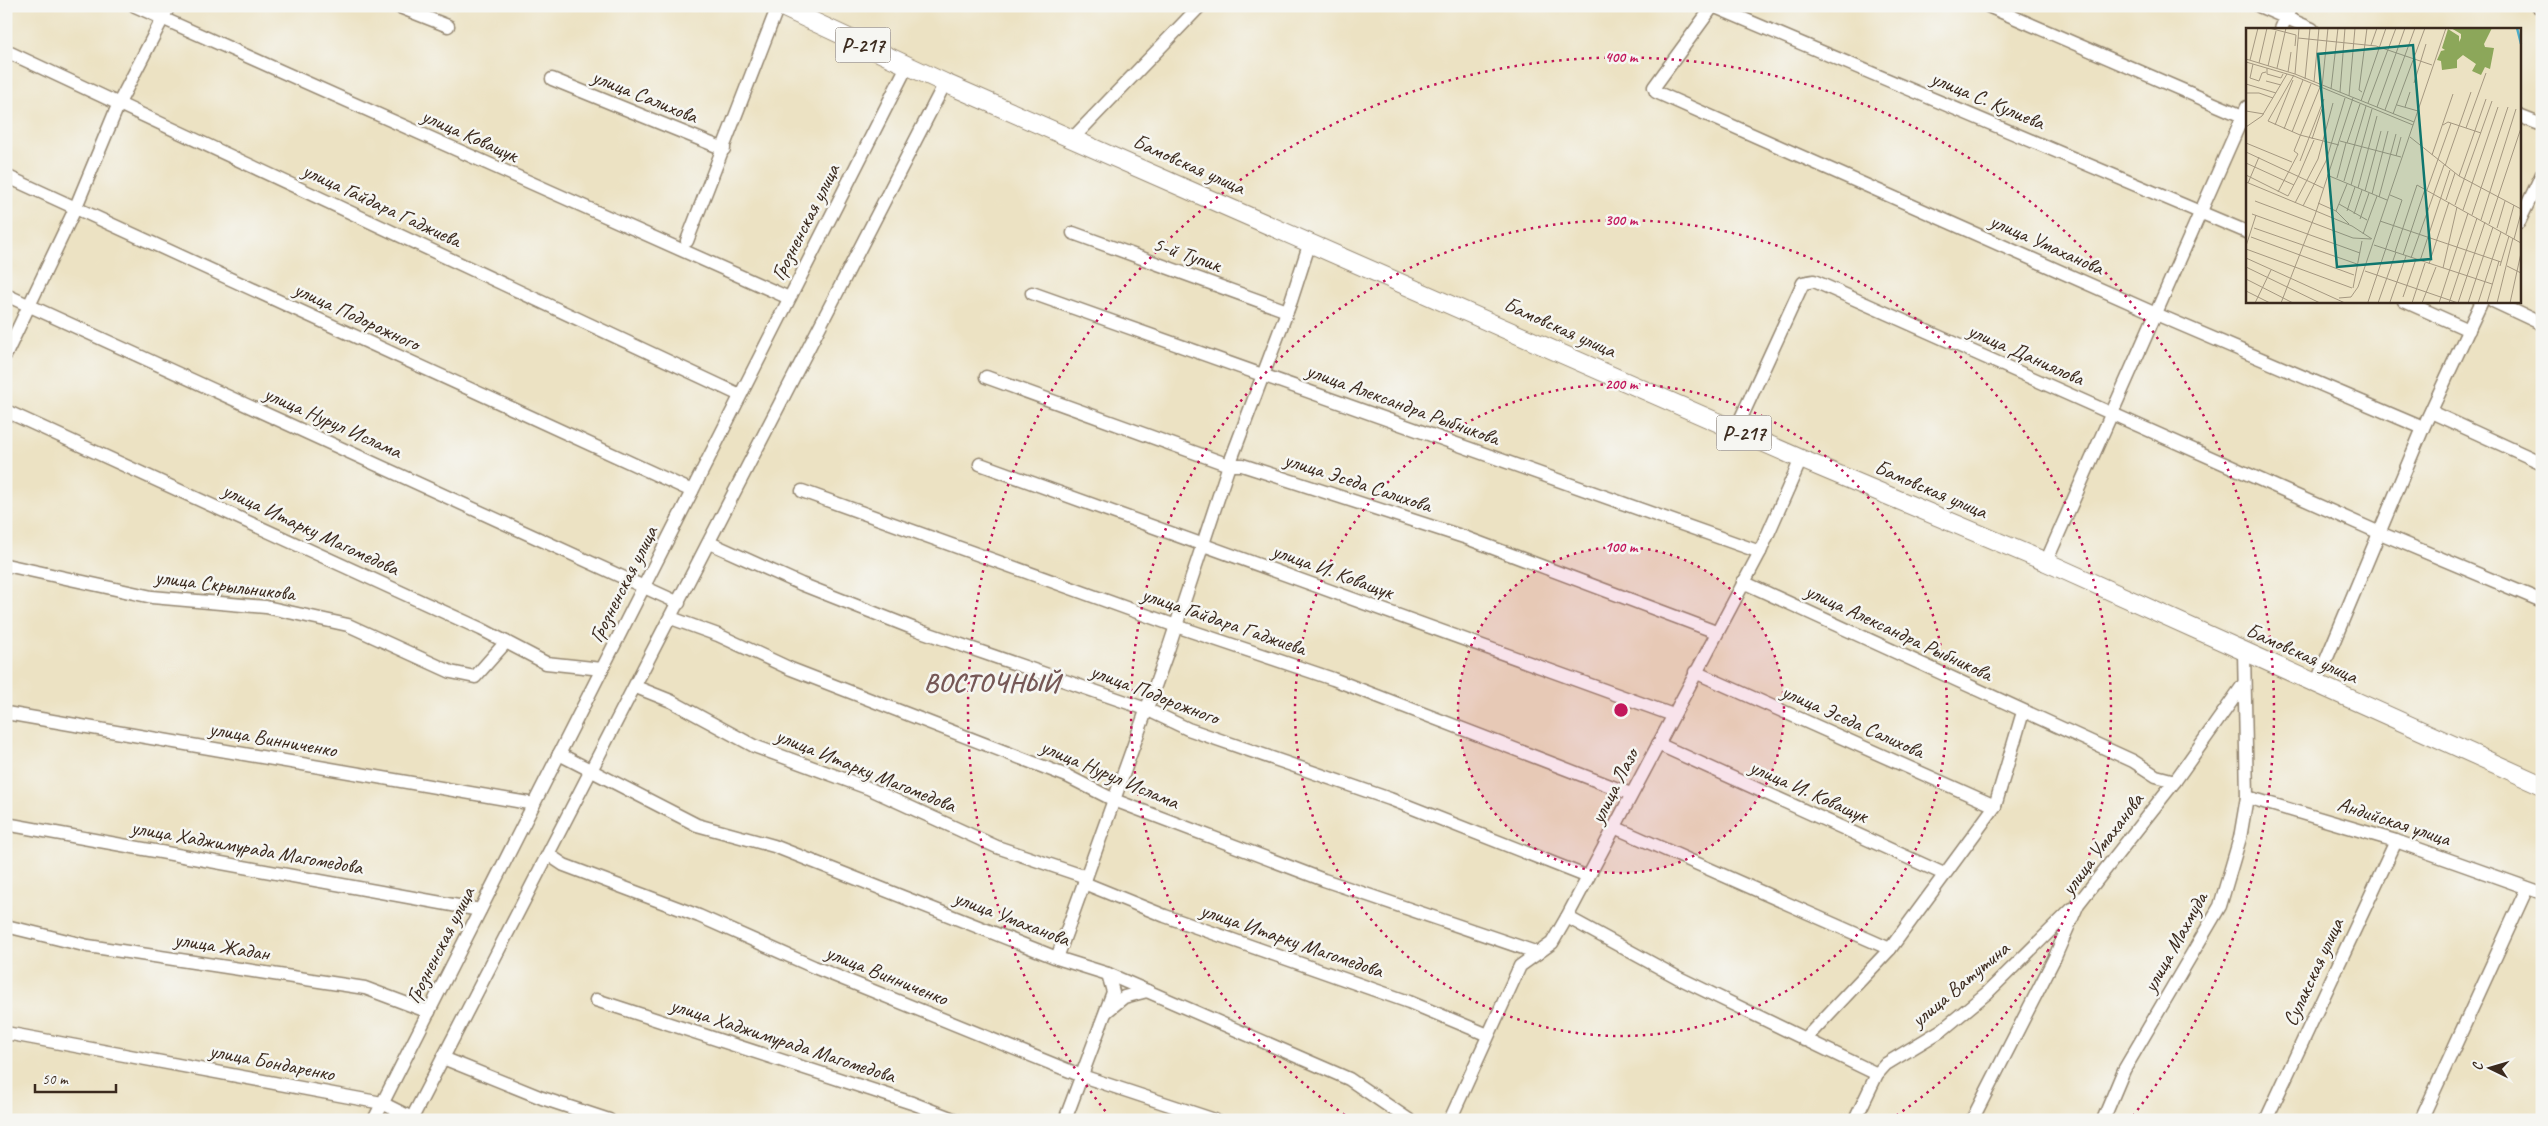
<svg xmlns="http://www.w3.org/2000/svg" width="2548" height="1126" viewBox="0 0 2548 1126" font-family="Caveat,sans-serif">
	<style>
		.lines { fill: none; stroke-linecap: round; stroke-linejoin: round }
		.minor-casing { stroke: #948670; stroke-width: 15 }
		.highway-casing { stroke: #948670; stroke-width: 20 }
		.minor { stroke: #fff; stroke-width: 12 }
		.highway { stroke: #fff; stroke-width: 18 }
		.ring { fill: none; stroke: #c2185b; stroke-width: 2.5; stroke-dasharray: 2.5 5 }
		.labels { text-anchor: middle; stroke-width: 5; stroke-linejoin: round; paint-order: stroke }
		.shield { fill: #f6f6f2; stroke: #73675e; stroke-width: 1 }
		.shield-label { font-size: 20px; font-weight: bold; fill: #3b2a1e }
		.street-label { font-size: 21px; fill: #3b2a1e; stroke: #f6f6f2 }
		.district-label { font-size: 26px; font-weight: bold; letter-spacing: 1px; fill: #765856; stroke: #f6f6f2 }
		.inset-river { fill: none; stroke: #4aadca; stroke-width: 2.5 }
		.inset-road { fill: none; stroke: #a59881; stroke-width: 1 }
		.view { fill: #0f766e; fill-opacity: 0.15; stroke: #0f766e; stroke-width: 2.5 }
		.inset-edge { fill: none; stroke: #3b2a1e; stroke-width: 2.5 }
		.centre { fill: #c2185b; stroke: #f6f6f2; stroke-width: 2.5 }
		.ring-label { font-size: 15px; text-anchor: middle; font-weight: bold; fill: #c2185b; stroke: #f6f6f2; stroke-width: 5; stroke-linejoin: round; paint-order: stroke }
	</style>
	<rect width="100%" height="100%" fill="#f6f6f2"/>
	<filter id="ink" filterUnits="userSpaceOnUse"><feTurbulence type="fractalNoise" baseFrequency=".02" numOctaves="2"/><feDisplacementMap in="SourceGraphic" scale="10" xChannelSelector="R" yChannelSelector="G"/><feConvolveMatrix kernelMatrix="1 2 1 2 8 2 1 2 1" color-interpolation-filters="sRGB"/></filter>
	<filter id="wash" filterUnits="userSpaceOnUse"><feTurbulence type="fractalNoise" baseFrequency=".0096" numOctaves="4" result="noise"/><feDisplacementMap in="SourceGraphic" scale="20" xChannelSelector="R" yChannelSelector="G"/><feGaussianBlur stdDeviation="1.12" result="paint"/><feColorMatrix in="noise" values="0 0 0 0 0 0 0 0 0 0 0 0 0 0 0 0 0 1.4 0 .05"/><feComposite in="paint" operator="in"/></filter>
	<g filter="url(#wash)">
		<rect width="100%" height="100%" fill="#ece2c3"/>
	</g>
	<g filter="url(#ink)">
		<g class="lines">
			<defs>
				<g id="minor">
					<path d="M 135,6 L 789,298"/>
					<path d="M 397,6 L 448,26"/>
					<path d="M 1988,6 L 2247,118"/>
					<path d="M 2259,6 L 2312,29"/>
					<path d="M 2537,6 L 2542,8"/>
					<path d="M 2281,29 L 2291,6"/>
					<path d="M 6,51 L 740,395"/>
					<path d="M 552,79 L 724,149"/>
					<path d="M 2519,116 L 2542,125"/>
					<path d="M 1073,138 L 1200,6"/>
					<path d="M 6,176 L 692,491"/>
					<path d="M 2519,222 L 2542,174"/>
					<path d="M 2247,232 L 1713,6 L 1654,87 L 1656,92 L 2156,314 L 2423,428"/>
					<path d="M 1073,233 L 1287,311"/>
					<path d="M 687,241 L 778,6"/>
					<path d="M 1032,293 L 1760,552"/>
					<path d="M 6,295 L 679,603"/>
					<path d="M 2404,301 L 2469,330"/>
					<path d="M 2493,301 L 2542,324"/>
					<path d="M 6,354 L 75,209 L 119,103 L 169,6"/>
					<path d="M 986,377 L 1229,465 L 1242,465 L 1464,537 L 1716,632"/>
					<path d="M 6,411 L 481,629 L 546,663 L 602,669"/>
					<path d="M 2431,412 L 2542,463"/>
					<path d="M 1736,429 L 1803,283 L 1814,281 L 2380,533 L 2542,601"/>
					<path d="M 980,464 L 1673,715"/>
					<path d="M 802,491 L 1176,626 L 1333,679 L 1631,794"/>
					<path d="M 710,543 L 801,584 L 915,629 L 1146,709 L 1188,729 L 1390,799 L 1588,877"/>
					<path d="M 2046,562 L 2247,107"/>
					<path d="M 6,565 L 152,597 L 266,607 L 348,625 L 451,672 L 475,677 L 506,642"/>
					<path d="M 1743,582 L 2133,761 L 2156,776 L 2175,781"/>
					<path d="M 671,618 L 718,635 L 791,669 L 1067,776 L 1114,800 L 1324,880 L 1538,953"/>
					<path d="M 1695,672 L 1995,806"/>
					<path d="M 2316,684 L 2423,428 L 2482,301"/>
					<path d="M 636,687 L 671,701 L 754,746 L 868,788 L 997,847 L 1086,877"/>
					<path d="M 6,713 L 534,804"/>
					<path d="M 1658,744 L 1944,874"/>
					<path d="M 559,754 L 697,825 L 774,846 L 1057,958 L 1108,974 L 1349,1079 L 1409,1120"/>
					<path d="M 2247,797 L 2396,841 L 2542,893"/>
					<path d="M 6,824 L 480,910"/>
					<path d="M 1614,827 L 1890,949"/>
					<path d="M 549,855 L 564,865 L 699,916 L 814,967 L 1082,1076 L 1215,1120"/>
					<path d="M 1084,883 L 1165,916 L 1409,1002 L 1488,1035"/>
					<path d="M 1567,917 L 1677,977 L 1877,1074"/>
					<path d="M 6,926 L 88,946 L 365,988 L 429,1012"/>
					<path d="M 1057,958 L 1168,650 L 1229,465 L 1291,301 L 1310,242"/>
					<path d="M 596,1000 L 912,1103 L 956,1120"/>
					<path d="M 1106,1012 L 1124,997 L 1147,991"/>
					<path d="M 6,1033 L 382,1103 L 412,1118"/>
					<path d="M 1804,1040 L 1890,949 L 1995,806 L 2023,712"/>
					<path d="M 443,1058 L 542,1098 L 609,1120"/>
					<path d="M 374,1120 L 907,66"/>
					<path d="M 411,1120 L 945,83"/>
					<path d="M 1065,1120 L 1113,992 L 1108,974"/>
					<path d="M 1450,1120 L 1520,966 L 1552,943 L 1567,917 L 1760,552 L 1801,459"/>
					<path d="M 1855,1120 L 1877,1074 L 1886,1064 L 1942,1030 L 1987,993 L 2072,909"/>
					<path d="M 1972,1120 L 2055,957 L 2078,904 L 2175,781 L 2243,685"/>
					<path d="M 2103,1120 L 2124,1070 L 2220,906 L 2240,838 L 2247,797 L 2244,652"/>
					<path d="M 2266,1120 L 2396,841"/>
					<path d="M 2421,1120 L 2527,888"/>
				</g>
				<path id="highway" d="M 780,6 L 945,83 L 1801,459 L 2046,562 L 2542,785"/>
			</defs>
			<use href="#minor" class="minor-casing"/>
			<use href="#highway" class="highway-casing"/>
			<use href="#minor" class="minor"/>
			<use href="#highway" class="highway"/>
		</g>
	</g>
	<circle cx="1621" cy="710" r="163" fill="#c2185b" fill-opacity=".12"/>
	<g class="ring">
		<circle cx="1621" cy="710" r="163"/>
		<circle cx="1621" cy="710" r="326"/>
		<path d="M1351 1119A490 490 0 1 1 1891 1119"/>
		<path d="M1110 1117A653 653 0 1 1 2132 1117"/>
	</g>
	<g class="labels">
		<g class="shield">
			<rect x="835.5" y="27.5" width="55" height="35" rx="4"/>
			<rect x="1716.5" y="415.5" width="55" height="35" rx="4"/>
		</g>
		<g class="shield-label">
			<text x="863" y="52">Р-217</text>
			<text x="1744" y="440">Р-217</text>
		</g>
		<g class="street-label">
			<text transform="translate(645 96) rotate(22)" y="7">улица Салихова</text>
			<text transform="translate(1988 100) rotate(23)" y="7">улица С. Кулиева</text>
			<text transform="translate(470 135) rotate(24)" y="7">улица Коващук</text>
			<text transform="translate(1189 164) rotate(24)" y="7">Бамовская улица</text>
			<text transform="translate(382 205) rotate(25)" y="7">улица Гайдара Гаджиева</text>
			<text transform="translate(805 222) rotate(-63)" y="7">Грозненская улица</text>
			<text transform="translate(2047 244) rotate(24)" y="7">улица Умаханова</text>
			<text transform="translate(1187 254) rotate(19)" y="7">5-й Тупик</text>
			<text transform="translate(357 316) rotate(25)" y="7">улица Подорожного</text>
			<text transform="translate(1560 327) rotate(24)" y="7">Бамовская улица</text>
			<text transform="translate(2026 354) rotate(24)" y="7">улица Даниялова</text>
			<text transform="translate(1403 404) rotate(20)" y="7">улица Александра Рыбникова</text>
			<text transform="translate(333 422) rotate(24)" y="7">улица Нурул Ислама</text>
			<text transform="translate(1358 482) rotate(18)" y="7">улица Эседа Салихова</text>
			<text transform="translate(1931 489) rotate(23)" y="7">Бамовская улица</text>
			<text transform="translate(311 529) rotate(25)" y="7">улица Итарку Магомедова</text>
			<text transform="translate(1333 571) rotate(20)" y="7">улица И. Коващук</text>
			<text transform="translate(623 584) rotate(-63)" y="7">Грозненская улица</text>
			<text transform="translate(225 585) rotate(7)" y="7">улица Скрыльникова</text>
			<text transform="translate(1224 621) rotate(19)" y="7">улица Гайдара Гаджиева</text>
			<text transform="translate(1899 632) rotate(25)" y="7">улица Александра Рыбникова</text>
			<text transform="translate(2302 653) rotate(24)" y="7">Бамовская улица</text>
			<text transform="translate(1155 694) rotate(21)" y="7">улица Подорожного</text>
			<text transform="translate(1853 721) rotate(24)" y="7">улица Эседа Салихова</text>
			<text transform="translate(273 739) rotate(10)" y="7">улица Винниченко</text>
			<text transform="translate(866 770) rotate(22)" y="7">улица Итарку Магомедова</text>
			<text transform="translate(1110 774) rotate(23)" y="7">улица Нурул Ислама</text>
			<text transform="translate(1614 786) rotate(-63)" y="7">улица Лазо</text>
			<text transform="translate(1809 791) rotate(24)" y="7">улица И. Коващук</text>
			<text transform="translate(2394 821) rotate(18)" y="7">Андийская улица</text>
			<text transform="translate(2102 844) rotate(-53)" y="7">улица Умаханова</text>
			<text transform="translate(247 847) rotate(10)" y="7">улица Хаджимурада Магомедова</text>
			<text transform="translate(1012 918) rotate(21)" y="7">улица Умаханова</text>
			<text transform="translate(1292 940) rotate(19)" y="7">улица Итарку Магомедова</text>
			<text transform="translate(2175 942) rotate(-61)" y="7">улица Махмуда</text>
			<text transform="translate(440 945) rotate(-63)" y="7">Грозненская улица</text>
			<text transform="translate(222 946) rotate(9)" y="7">улица Жадан</text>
			<text transform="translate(2313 972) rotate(-65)" y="7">Сулакская улица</text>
			<text transform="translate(887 975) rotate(22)" y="7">улица Винниченко</text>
			<text transform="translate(1960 984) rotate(-40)" y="7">улица Ватутина</text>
			<text transform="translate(783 1040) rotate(18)" y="7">улица Хаджимурада Магомедова</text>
			<text transform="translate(272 1062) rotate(11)" y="7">улица Бондаренко</text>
		</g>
		<g class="district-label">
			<text x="992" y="691">ВОСТОЧНЫЙ</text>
		</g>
	</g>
	<g transform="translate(2246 28)">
		<rect width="275" height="275" fill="#ece2c3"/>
		<path d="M 205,0 L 246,0 L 238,16 L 239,19 L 248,20 L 244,41 L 239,39 L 235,47 L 226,43 L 230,36 L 217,27 L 211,32 L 211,40 L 196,42 L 195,33 L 191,32 L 195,23 L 199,22 L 196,20 L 202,1 L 213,8 L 213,14 L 215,10 L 215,6 Z" fill="#8ca75a"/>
		<path class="inset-river" d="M 271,0 L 275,16"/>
		<path class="inset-road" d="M 23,0 L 50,7 L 49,18M 52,10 L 130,18 L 186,37M 125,17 L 131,0M 0,31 L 49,46 L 168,94M 4,32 L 12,0M 0,34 L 48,48 L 167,97M 13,35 L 21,0M 7,36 L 4,50 L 13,53 L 16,45 L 20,44M 22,38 L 30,3M 21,40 L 21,46 L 35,50 L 37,46M 31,40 L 40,0M 42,44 L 45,24M 49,46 L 53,0M 48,47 L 22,93 L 54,107 L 93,117M 59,51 L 64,0M 20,53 L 35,57M 68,54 L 73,0M 168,55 L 180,16M 0,56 L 30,65M 76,59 L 82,0M 85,61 L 92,0M 94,64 L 99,0M 116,64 L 113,62 L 121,0M 0,65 L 13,65 L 27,70M 103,68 L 109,0M 115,73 L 140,0M 122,75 L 150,0M 151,77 L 172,83M 131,79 L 159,0M 159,79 L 164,64M 139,82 L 169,0M 0,83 L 18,86M 147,86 L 179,0M 29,97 L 47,52M 197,97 L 202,94 L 235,105M 0,99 L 16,88 L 41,46M 220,100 L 240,45M 38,101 L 57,52M 46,104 L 65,56M 164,109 L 213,148 L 275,181M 66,111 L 76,81M 94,113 L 155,129M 0,115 L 46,134M 101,115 L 114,76M 0,124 L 77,160M 186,127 L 207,66M 150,128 L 155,109M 54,133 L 78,71M 0,135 L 48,157M 199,138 L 225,64M 0,147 L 42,168M 53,147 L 68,112M 81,147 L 141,172M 213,148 L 240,71M 91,150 L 100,115M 98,153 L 120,78M 0,154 L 106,198 L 126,211M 2,155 L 13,129M 105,157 L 126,81M 112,160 L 131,88M 181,162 L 205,95M 119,163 L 135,103M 32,164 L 52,126 L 48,123 L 74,59M 126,166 L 142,103M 42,168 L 53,147M 133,169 L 150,106M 200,172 L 209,145M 9,173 L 107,210 L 125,211M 49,175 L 72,131 L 87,75M 72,175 L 90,183 L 103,196M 93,176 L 121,192M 209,177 L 246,73M 57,178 L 80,133 L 99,70M 217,182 L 252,79M 90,183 L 101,156M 101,183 L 109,159M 6,186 L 114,225M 108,186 L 116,162M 226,187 L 262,79M 114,191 L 123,165M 235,192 L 270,81M 134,193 L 255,234M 243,196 L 275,100M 8,200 L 111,236M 251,200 L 259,173M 117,206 L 131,168M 260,206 L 268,177M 5,209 L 108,247M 268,211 L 275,185M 128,217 L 246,256M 0,218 L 10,187M 0,221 L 106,260M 149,224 L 171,157 L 275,215M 157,227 L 179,161M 0,230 L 99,275M 165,230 L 198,137M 174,233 L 204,142M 183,236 L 203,174M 254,238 L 263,208M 261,238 L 275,245M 0,239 L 74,275M 197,240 L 211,179M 119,243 L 212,275M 0,251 L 47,275M 107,260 L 116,213M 0,263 L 24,275M 157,269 L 170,231M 93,270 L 105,269 L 112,259 L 200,0M 122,274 L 156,172 L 144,167M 144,274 L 160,228M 9,275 L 25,242M 35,275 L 69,187 L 107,70M 132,275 L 150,224M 166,275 L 179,235M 176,275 L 190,239M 193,275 L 222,185M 203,275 L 231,190M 212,275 L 239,194M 222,275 L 247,199M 232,275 L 255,204M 241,275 L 253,233M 251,275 L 267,210M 264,275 L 275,225"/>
		<path class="view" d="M 167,17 L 185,231 L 91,239 L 72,26 Z"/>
		<rect width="275" height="275" class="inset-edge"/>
	</g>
	<circle cx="1621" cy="710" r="8" class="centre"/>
	<g class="ring-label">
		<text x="1621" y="62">400 m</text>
		<text x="1621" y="225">300 m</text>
		<text x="1621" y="389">200 m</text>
		<text x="1621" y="552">100 m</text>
	</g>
	<rect width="2548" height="1126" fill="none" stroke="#f6f6f2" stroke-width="25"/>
	<g transform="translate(2490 1068) rotate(275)" stroke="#f6f6f2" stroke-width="4" paint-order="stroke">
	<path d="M0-4L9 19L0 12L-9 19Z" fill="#3b2a1e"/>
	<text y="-8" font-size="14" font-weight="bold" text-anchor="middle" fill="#3b2a1e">С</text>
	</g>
	<path d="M35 1084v8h81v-8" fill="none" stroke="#3b2a1e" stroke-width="2.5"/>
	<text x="42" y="1084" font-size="15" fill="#3b2a1e" stroke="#f6f6f2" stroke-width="4" paint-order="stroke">50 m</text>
</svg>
